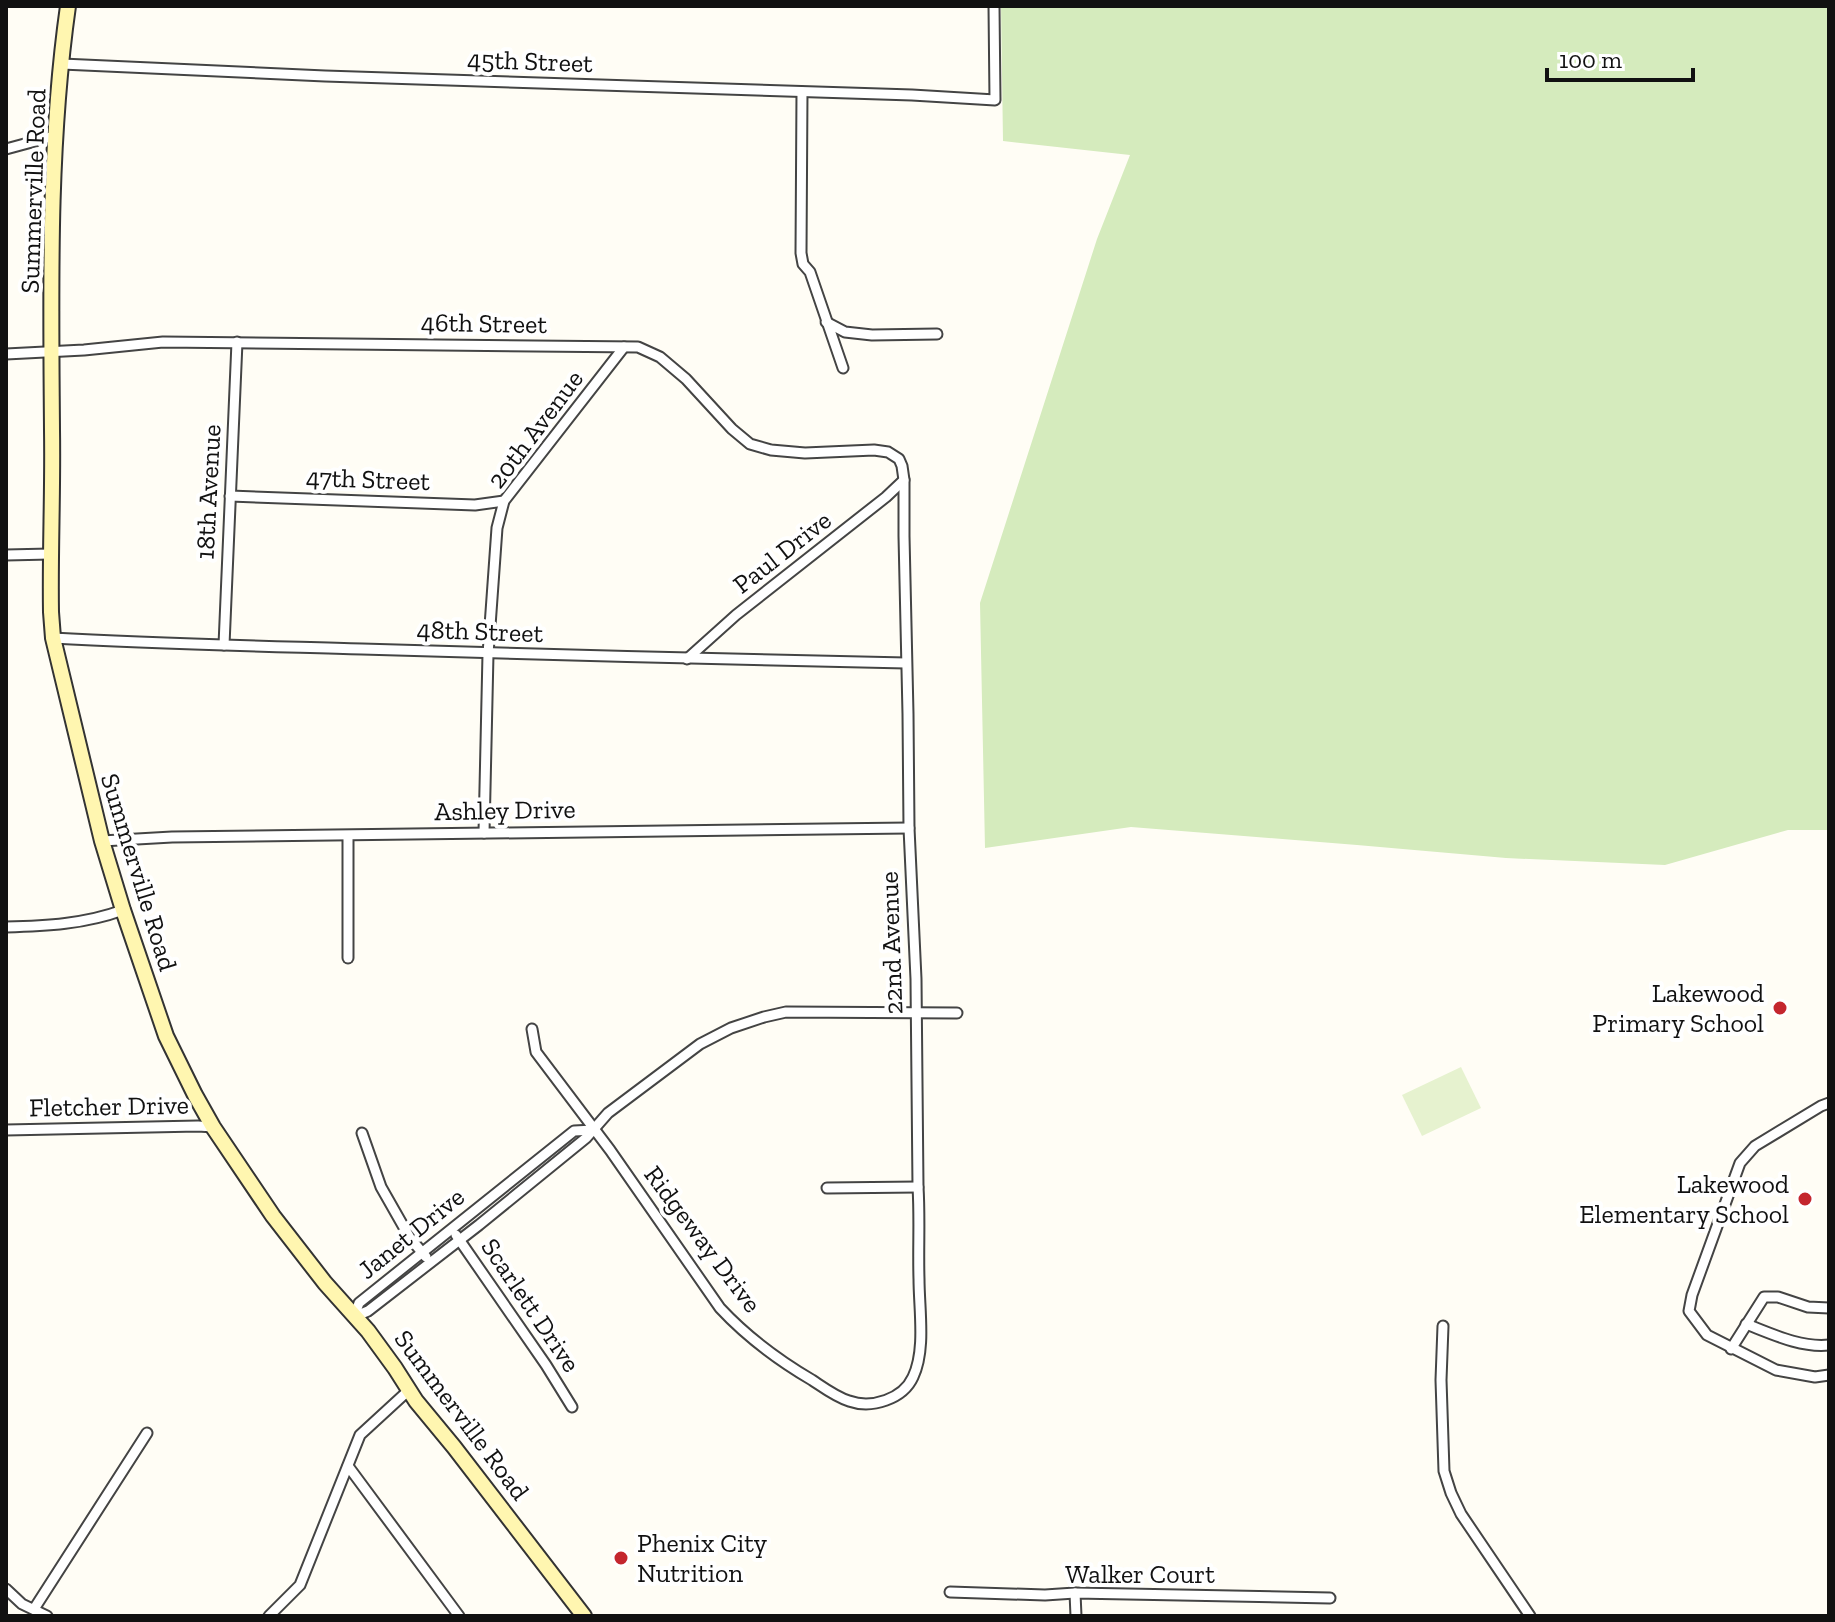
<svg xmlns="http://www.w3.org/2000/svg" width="1835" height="1622" viewBox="0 0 1835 1622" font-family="'Zilla Slab',serif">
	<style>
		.green { fill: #d5ebbd }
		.pitch { fill: #e6f2cf }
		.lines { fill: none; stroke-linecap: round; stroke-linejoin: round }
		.street-casing { stroke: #444; stroke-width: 13 }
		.secondary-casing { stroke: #333; stroke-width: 18 }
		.street { stroke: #fff; stroke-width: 9 }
		.secondary { stroke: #fff6b0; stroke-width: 14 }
		.poi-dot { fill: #c4262e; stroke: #fff; stroke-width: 3 }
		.labels { text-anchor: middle; stroke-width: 8; stroke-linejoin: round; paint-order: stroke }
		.street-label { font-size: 26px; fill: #111; stroke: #fff }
		.poi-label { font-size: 26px; fill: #111; stroke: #fff; text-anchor: end }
	</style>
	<rect width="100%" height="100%" fill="#fffdf5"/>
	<path class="green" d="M 1001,6 L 1829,6 L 1829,830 L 1788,830 L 1665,865 L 1506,858 L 1357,845 L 1131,827 L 985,848 L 980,603 L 1097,239 L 1130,155 L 1003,141 Z"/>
	<path class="pitch" d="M 1461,1067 L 1481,1108 L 1422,1136 L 1402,1095 Z"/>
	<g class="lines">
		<defs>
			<g id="street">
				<path d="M 62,64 L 325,76 L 912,95 L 995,100 L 994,6"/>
				<path d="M 802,92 L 801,253 L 803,264 L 810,272 L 843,368"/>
				<path d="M 6,149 L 54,136"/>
				<path d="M 826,322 L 845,332 L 872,335 L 937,334"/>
				<path d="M 6,354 L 84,350 L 163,342 L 638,347 L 660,357 L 686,379 L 732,429 L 750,444 L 771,450 L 805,453 L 874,450 L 888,452 L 899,459 L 902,466 L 904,480 L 904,536 L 908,714 L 909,828 L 916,979 L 918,1187 C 920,1218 918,1249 919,1279 C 919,1309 926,1350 913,1377 C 903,1399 872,1409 849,1401 C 836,1397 824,1388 812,1380 C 778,1360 747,1337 720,1308 L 610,1150 L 536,1052 L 532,1029"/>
				<path d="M 230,496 L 475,505 L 504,501"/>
				<path d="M 6,555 L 50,554"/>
				<path d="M 53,638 C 156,644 259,646 362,649 C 543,655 725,659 906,663"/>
				<path d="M 224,645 L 237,342"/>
				<path d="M 687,659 L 736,615 L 886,497 L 904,480"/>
				<path d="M 484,833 L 488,654 L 497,528 L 504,501 L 624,347"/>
				<path d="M 348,836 L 348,958"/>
				<path d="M 102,841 L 172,837 L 909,828"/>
				<path d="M 6,927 C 46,926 85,924 123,910"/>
				<path d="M 1829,1103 L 1821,1106 L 1755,1146 L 1740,1163 L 1692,1295 L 1689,1311 L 1707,1335 L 1776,1370 L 1815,1377 L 1829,1375"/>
				<path d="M 6,1130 L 198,1126 L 213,1127"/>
				<path d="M 362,1133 L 381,1187 L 410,1238 L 426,1257"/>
				<path d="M 827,1188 L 918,1187"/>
				<path d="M 456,1235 L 546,1365 L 572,1407"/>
				<path d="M 354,1317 L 368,1311 L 479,1225 L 586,1138 L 608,1113 L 700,1044 L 731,1028 L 764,1017 L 786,1012 L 957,1013"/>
				<path d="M 354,1317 L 359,1303 L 574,1131 L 594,1130"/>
				<path d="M 1746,1324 C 1772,1334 1801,1348 1829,1345"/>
				<path d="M 1443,1326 L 1441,1380 L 1444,1471 L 1451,1493 L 1461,1514 L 1530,1616"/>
				<path d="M 1731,1349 L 1764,1297 L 1778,1297 L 1808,1307 L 1829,1308"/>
				<path d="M 348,1466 L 459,1616"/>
				<path d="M 6,1589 L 22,1604 L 47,1616"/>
				<path d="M 950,1592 L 1045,1595 L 1075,1593 L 1330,1598"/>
				<path d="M 1075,1593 L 1076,1616"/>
				<path d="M 34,1609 L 147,1433"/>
				<path d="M 269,1616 L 300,1585 L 360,1435 L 409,1390"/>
			</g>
			<path id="secondary" d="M 68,6 C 48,147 51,288 52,430 C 53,491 50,551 51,612 L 53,638 L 102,841 L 123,910 L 166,1036 L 195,1095 L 213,1127 L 273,1216 L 325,1283 L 368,1331 L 395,1368 L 416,1401 L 454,1447 L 584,1616"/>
		</defs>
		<use href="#street" class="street-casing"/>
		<use href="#secondary" class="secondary-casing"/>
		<use href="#street" class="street"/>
		<use href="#secondary" class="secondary"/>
	</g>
	<g class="poi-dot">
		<circle cx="1780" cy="1008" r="8"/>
		<circle cx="1805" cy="1199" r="8"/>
		<circle cx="621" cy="1558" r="8"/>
	</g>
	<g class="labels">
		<g class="street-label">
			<text transform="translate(530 61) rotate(2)" y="9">45th Street</text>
			<text transform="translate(33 191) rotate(-88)" y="9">Summerville Road</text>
			<text transform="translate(484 323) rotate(1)" y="9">46th Street</text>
			<text transform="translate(535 429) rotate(-53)" y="9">20th Avenue</text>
			<text transform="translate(368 479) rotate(2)" y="9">47th Street</text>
			<text transform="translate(208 492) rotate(-87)" y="9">18th Avenue</text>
			<text transform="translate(782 552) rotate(-38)" y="9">Paul Drive</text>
			<text transform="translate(480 631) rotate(2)" y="9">48th Street</text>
			<text transform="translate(505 810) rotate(-1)" y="9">Ashley Drive</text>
			<text transform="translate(139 872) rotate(73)" y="9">Summerville Road</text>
			<text transform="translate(891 943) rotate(-92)" y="9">22nd Avenue</text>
			<text transform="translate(109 1106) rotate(-1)" y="9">Fletcher Drive</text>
			<text transform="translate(411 1233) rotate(-39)" y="9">Janet Drive</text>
			<text transform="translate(703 1239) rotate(53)" y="9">Ridgeway Drive</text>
			<text transform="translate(531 1305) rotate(56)" y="9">Scarlett Drive</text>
			<text transform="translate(462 1415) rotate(53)" y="9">Summerville Road</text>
			<text x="1140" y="1583">Walker Court</text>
		</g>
		<g class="poi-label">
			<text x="1764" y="1002">Lakewood<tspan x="1764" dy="30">Primary School</tspan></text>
			<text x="1789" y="1193">Lakewood<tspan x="1789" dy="30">Elementary School</tspan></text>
			<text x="637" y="1552" text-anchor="start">Phenix City<tspan x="637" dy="30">Nutrition</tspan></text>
		</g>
	</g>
	<rect width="1835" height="1622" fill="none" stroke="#111111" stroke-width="16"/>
	<path d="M1547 68v12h146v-12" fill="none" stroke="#111111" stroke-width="4"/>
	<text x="1559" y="68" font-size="24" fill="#111111" stroke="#ffffff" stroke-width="6" paint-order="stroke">100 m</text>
</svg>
